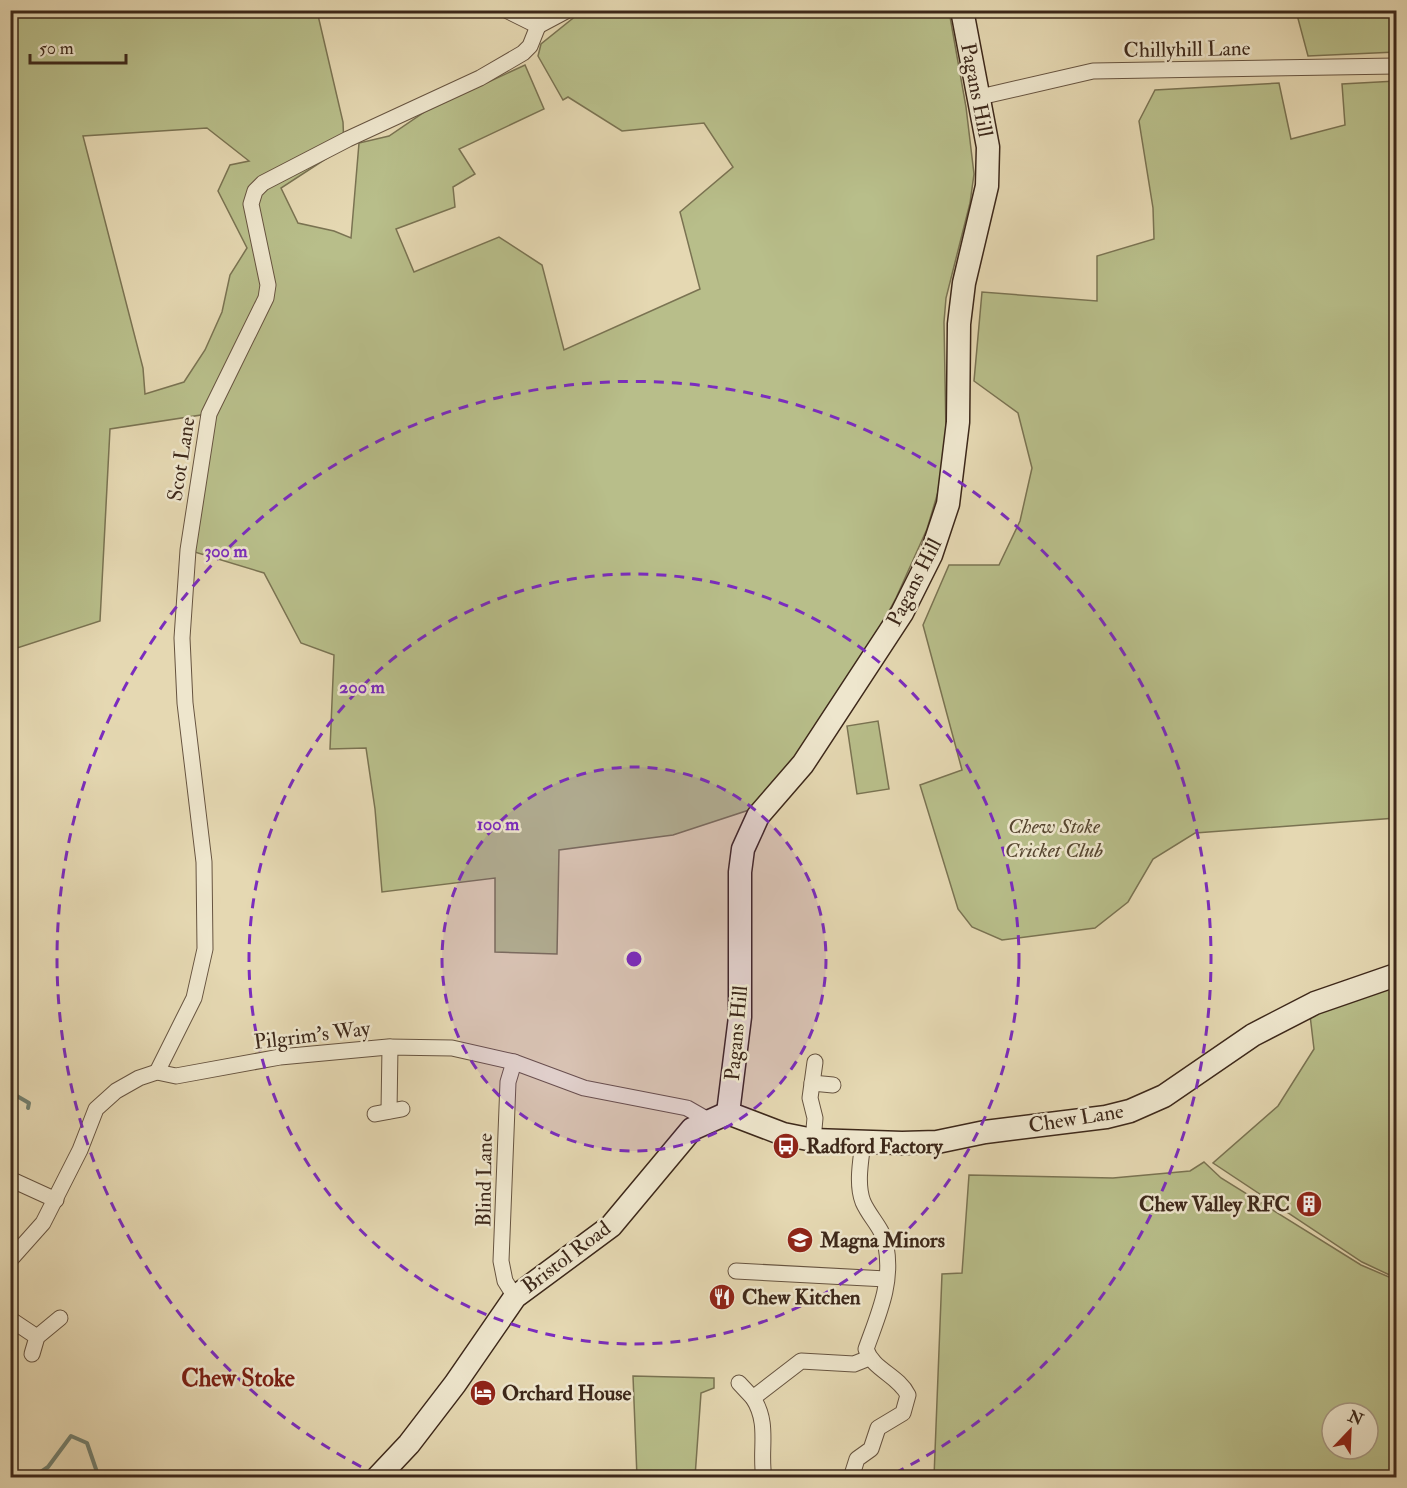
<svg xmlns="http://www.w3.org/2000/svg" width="1407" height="1488" viewBox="0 0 1407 1488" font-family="'IM FELL Double Pica',serif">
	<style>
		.green { fill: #b8be8a; stroke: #7a7352; stroke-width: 1.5; fill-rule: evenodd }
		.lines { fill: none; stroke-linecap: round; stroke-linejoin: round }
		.stream { stroke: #728070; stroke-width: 4 }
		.street-casing { stroke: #675440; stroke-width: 17 }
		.secondary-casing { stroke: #3d281a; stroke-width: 25 }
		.street { stroke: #eee6cd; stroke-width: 15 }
		.secondary { stroke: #eee6cd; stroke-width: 22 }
		.ring { fill: none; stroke: #7b2cbf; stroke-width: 3; stroke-dasharray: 10 8 }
		.labels { text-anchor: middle; stroke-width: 5; stroke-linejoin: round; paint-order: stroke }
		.street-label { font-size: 21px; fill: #3d281a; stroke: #eee6cd }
		.park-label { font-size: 21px; font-style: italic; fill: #564630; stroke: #eee6cd }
		.poi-label { font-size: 21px; font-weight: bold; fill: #3d281a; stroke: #eee6cd; text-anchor: start }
		.quarter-label { font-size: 24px; font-weight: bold; fill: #7a1f14; stroke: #eee6cd }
		.centre { fill: #7b2cbf; stroke: #eee6cd; stroke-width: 3 }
		.ring-label { font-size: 18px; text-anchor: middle; font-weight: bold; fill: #7b2cbf; stroke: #eee6cd; stroke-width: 5; stroke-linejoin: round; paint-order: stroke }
	</style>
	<rect width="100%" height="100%" fill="#e5d8b2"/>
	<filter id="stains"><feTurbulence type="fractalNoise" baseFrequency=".00333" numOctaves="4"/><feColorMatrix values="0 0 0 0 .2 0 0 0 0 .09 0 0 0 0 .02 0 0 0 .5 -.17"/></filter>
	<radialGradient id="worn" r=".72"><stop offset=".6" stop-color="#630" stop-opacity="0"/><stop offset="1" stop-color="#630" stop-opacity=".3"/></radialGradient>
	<g class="green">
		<path d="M 10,11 L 317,11 L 343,122 L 344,147 L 281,188 L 298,223 L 334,231 L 351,238 L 359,143 L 389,136 L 426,111 L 525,65 L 544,109 L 459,149 L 475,174 L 453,187 L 455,207 L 396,229 L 414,272 L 499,237 L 542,265 L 564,350 L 700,289 L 680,212 L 733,167 L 704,123 L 622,131 L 568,97 L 563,100 L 538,56 L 541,44 L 582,11 L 949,11 L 966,107 L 974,174 L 970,203 L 946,298 L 944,322 L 946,433 L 938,492 L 927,529 L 896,598 L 874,639 L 793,763 L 749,810 L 673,835 L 559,850 L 557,954 L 495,952 L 495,878 L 382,892 L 375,809 L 366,748 L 330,749 L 334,655 L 301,643 L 264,573 L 188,550 L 208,414 L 110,429 L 100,621 L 11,650 ZM 207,128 L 249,161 L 230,165 L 218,191 L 247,248 L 230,275 L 222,312 L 205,350 L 184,382 L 145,394 L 143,368 L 83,136 Z"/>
		<path d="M 1296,11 L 1396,11 L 1396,52 L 1308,56 Z"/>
		<path d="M 1396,81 L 1396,818 L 1195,833 L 1153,859 L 1128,902 L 1095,928 L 1002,940 L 972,927 L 958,909 L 920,785 L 962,770 L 923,625 L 949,565 L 999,565 L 1020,521 L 1032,468 L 1018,413 L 974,381 L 982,292 L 1097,301 L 1097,256 L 1154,239 L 1153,208 L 1139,121 L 1155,90 L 1279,83 L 1291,139 L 1345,125 L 1342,84 Z"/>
		<path d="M 878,721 L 889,789 L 857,794 L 847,726 Z"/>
		<path d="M 1396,982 L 1396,1278 L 1362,1262 L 1213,1163 L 1278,1106 L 1314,1049 L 1310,1015 Z"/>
		<path d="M 1204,1162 L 1221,1178 L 1361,1265 L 1396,1280 L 1396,1477 L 934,1477 L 942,1274 L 962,1273 L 969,1175 L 1113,1178 L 1190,1171 ZM 1332,1413 L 1368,1413 L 1368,1449 L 1332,1449 Z"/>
		<path d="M 633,1376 L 714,1378 L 714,1388 L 701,1393 L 695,1477 L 637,1477 Z"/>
	</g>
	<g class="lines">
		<g class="stream">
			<path d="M 10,1092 L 29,1103 L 28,1108"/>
			<path d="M 32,1478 L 48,1467 L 71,1436 L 87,1443 L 99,1478"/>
		</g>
		<defs>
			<g id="street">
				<path d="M 506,10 L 538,26"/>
				<path d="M 538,26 L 568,10"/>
				<path d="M 980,97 L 1093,71 L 1396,66"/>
				<path d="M 514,1062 L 508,1082 L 501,1261 L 505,1281 L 515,1297"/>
				<path d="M 157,1072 L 194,998 L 205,949 L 204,862 L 185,703 L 182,638 L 188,550 L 209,414 L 266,298 L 268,285 L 251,204 L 255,191 L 263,183 L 348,139 L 480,78 L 523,53 L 530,46 L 538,26"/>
				<path d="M 812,1083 L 833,1085"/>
				<path d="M 389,1111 L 390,1047"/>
				<path d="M 375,1114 L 402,1109"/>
				<path d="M 813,1140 L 815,1118 L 810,1098 L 815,1062"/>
				<path d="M 10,1179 L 56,1200"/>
				<path d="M 10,1260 L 43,1223 L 80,1150 L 96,1109 L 116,1091 L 139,1078 L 157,1072 L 176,1076 L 280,1057 L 388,1047 L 452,1048 L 514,1062 L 584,1088 L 687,1108 L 708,1120"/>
				<path d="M 736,1271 L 886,1279"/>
				<path d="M 10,1319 L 37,1337"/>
				<path d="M 32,1354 L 37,1337 L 60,1318"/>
				<path d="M 739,1383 L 753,1398 L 801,1361 L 854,1364 L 869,1358"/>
				<path d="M 753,1398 C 770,1424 759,1450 764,1478"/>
				<path d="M 851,1478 L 857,1459 L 871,1449 L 878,1428 L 903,1413 L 908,1395 C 898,1375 873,1370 866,1349 C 878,1315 893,1284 886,1246 C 883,1228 870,1218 863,1202 C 856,1184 861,1160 863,1142"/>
			</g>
			<g id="secondary">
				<path d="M 728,1113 L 740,1017 L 740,872 L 743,849 L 758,816 L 803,764 L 902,613 L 931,555 L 948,504 L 958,422 L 959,324 L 964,283 L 987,186 L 988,147 L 962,10"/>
				<path d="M 728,1113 L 783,1134 L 813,1140 L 902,1143 L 937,1142 L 985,1132 L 1106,1117 L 1130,1111 L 1164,1096 L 1253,1035 L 1315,1003 L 1396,975"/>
				<path d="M 377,1478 L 409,1444 L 455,1384 L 515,1297 L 611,1226 L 692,1129 L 728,1113"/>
			</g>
		</defs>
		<use href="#street" class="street-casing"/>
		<use href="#secondary" class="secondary-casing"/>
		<use href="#street" class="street"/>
		<use href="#secondary" class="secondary"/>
	</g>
	<circle cx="634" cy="959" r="192" fill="#7b2cbf" fill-opacity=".12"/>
	<g class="ring">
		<circle cx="634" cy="959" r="192"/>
		<circle cx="634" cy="959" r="385"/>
		<path d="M377 1475A577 577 0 1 1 891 1475"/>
	</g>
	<defs>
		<symbol id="bus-disc" viewBox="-11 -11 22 22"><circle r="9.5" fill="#8f2418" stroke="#eee6cd"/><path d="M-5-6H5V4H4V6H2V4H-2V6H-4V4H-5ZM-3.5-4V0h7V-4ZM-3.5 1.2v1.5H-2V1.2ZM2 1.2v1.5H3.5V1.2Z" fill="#fff"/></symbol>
		<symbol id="building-disc" viewBox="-11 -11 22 22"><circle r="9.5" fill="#8f2418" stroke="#eee6cd"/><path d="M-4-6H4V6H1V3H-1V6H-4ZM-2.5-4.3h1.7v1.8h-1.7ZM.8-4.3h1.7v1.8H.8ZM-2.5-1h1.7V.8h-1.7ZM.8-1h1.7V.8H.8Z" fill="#fff"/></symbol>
		<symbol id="school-disc" viewBox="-11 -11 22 22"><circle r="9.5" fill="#8f2418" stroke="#eee6cd"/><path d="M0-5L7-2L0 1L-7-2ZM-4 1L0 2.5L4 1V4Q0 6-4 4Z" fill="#fff"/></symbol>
		<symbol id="restaurant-disc" viewBox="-11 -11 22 22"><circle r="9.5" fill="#8f2418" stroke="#eee6cd"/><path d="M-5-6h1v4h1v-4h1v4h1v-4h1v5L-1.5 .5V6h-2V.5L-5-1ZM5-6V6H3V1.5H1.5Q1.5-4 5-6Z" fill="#fff"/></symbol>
		<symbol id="hotel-disc" viewBox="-11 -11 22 22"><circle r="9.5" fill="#8f2418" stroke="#eee6cd"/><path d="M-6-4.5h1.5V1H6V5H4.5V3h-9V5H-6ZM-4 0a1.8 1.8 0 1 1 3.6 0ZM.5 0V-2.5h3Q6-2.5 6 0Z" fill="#fff"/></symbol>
	</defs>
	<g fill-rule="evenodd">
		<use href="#bus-disc" x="771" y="1131" width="30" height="30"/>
		<use href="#building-disc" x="1294" y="1189" width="30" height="30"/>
		<use href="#school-disc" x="785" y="1225" width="30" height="30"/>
		<use href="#restaurant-disc" x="707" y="1282" width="30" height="30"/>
		<use href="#hotel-disc" x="468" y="1378" width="30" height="30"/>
	</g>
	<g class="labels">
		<g class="street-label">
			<text transform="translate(1187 49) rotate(-1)" y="7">Chillyhill Lane</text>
			<text transform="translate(977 90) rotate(79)" y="7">Pagans Hill</text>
			<text transform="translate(181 459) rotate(-81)" y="7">Scot Lane</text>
			<text transform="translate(914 582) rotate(-63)" y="7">Pagans Hill</text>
			<text transform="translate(736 1033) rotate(-85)" y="7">Pagans Hill</text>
			<text transform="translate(312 1035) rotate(-7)" y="7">Pilgrim's Way</text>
			<text transform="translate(1076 1118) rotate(-9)" y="7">Chew Lane</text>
			<text transform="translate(484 1180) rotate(-89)" y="7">Blind Lane</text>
			<text transform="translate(566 1257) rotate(-37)" y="7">Bristol Road</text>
		</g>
		<g class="park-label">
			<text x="1054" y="833">Chew Stoke<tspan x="1054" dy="24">Cricket Club</tspan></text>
		</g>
		<g class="poi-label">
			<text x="806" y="1153">Radford Factory</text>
			<text x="1290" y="1211" text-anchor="end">Chew Valley RFC</text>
			<text x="820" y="1247">Magna Minors</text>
			<text x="742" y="1304">Chew Kitchen</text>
			<text x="502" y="1400">Orchard House</text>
		</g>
		<g class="quarter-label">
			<text x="238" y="1386">Chew Stoke</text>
		</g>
	</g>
	<circle cx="634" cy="959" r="9" class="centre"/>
	<g class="ring-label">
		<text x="226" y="557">300 m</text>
		<text x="362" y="693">200 m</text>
		<text x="498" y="830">100 m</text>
	</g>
	<rect width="1407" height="1488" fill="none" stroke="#e5d8b2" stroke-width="36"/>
	<rect x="12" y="12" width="1383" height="1464" fill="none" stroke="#3d281a" stroke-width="3"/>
	<rect x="18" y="18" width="1371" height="1452" fill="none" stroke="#3d281a" stroke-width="1.5"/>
	<g transform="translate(1350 1431) rotate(23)"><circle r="28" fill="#eee6cd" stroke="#a79a85" stroke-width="1.5"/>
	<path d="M0-4.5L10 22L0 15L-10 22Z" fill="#8f2418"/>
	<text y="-9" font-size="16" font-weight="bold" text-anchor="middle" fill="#3d281a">N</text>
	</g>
	<path d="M30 54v9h96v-9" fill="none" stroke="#3d281a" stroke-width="3"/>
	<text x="39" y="54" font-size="18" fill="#3d281a" stroke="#eee6cd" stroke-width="4.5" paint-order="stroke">50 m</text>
	<rect width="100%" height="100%" filter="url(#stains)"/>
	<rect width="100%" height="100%" fill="url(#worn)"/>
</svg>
